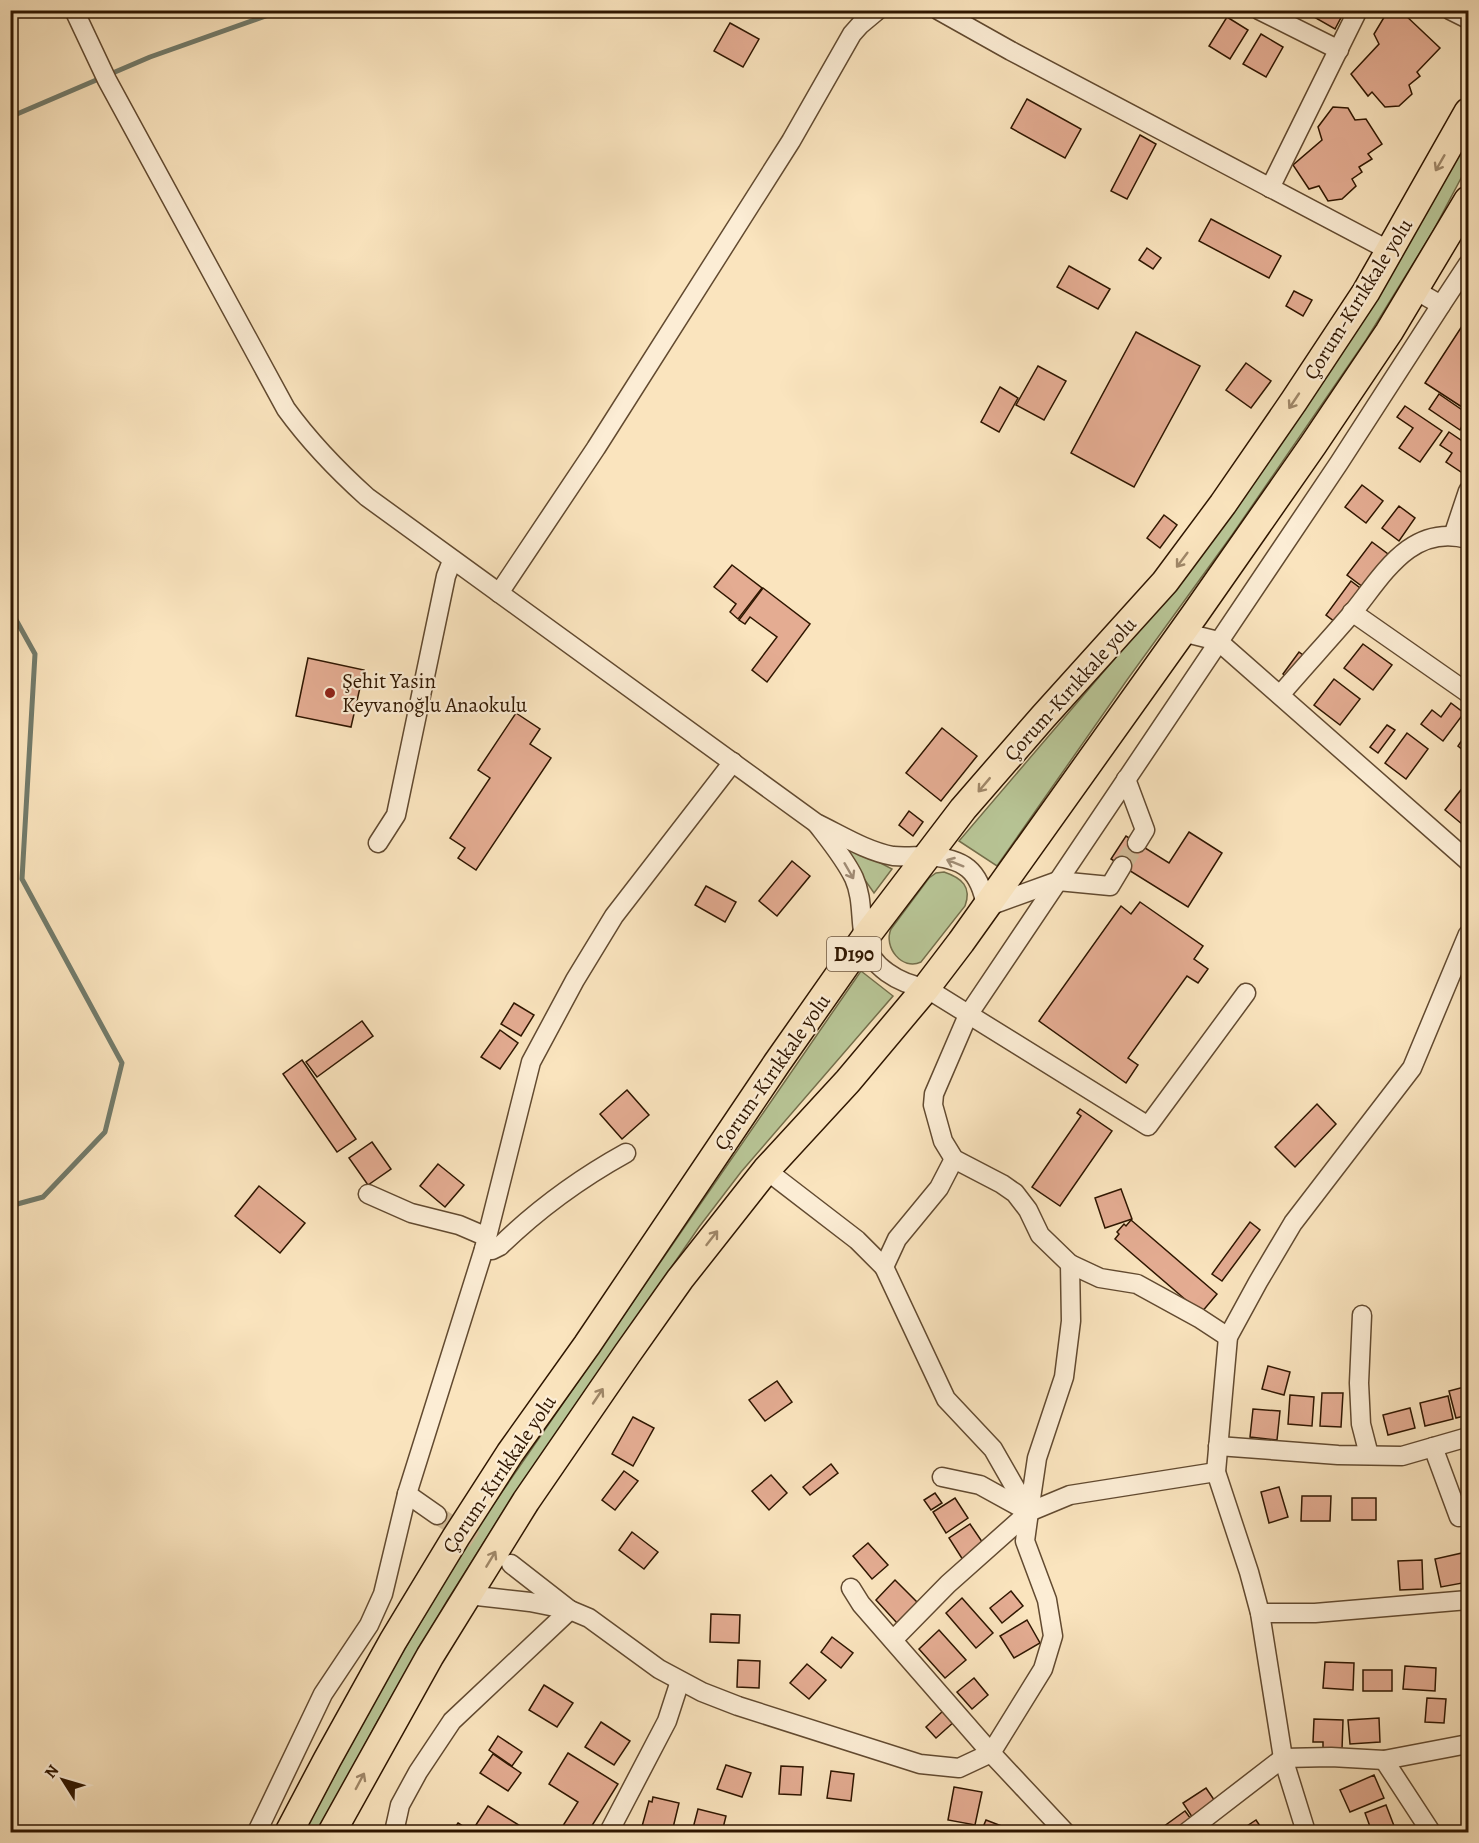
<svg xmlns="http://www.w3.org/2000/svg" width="1479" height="1843" viewBox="0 0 1479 1843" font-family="Alegreya,serif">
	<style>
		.green { fill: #b8c596; stroke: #746e4b; stroke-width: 1.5 }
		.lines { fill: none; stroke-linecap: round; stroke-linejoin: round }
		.stream { stroke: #727b6b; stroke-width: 5 }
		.building { fill: #e4ac92; stroke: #2f1600; stroke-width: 1.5 }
		.minor-tunnel { stroke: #d1bb98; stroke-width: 18; stroke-dasharray: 18 9; stroke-linecap: butt }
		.minor-casing { stroke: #624a30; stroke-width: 21 }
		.highway-casing { stroke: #2f1600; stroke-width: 30 }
		.minor { stroke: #fcedd5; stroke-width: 18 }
		.highway { stroke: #fae4be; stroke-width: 27 }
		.oneway { stroke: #9f8768 }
		.oneway2 { stroke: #a08c75 }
		.poi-dot { fill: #8f2418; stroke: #fcedd5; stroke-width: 2 }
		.labels { text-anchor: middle; stroke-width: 4.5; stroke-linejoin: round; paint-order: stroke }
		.shield { fill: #fcedd5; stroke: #6c5640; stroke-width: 1.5 }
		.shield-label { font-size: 20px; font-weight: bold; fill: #2f1600 }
		.street-label { font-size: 21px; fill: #2f1600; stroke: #fcedd5 }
		.poi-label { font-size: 21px; fill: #2f1600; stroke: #fcedd5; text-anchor: start }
	</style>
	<rect width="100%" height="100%" fill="#fae4be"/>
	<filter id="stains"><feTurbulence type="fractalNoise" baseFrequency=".00333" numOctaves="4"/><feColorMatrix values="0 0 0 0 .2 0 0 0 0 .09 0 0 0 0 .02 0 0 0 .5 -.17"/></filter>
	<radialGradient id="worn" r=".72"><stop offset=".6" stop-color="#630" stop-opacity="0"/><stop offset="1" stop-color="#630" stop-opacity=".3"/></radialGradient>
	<g class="green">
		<path d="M 1468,138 L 1468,165 L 1432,233 L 1366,340 L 1232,535 L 1127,680 L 997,866 L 959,841 L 1181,581 L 1388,280 Z"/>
		<path d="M 837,840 L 892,869 L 874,893 Z"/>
		<path d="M 944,872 C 962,878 972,887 965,906 L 921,962 C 902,971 883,947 891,929 L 929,878 L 936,873 Z"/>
		<path d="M 861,971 L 893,996 L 741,1172 L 699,1227 L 501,1515 L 447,1601 L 378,1720 L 318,1832 L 304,1832 L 382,1687 L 473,1534 Z"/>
	</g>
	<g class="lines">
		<g class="stream">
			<path d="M 10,117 L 150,57 L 277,12 L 334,10"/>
			<path d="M 10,609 L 35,654 L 22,879 L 122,1063 L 105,1132 L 43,1197 L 10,1206"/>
		</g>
	</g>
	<g class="building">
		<path d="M 1318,10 L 1345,10 L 1335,29 L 1314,17 Z"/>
		<path d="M 1403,13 L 1440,48 L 1417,72 L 1420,76 L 1409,85 L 1412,94 L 1399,106 L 1385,107 L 1372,92 L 1368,96 L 1351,74 L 1379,44 L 1374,34 L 1386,14 Z"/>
		<path d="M 1227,17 L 1248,30 L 1230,59 L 1209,46 Z"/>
		<path d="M 730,23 L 759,39 L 743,67 L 714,51 Z"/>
		<path d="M 1261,34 L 1283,47 L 1266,77 L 1243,64 Z"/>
		<path d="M 1027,99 L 1081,129 L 1065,158 L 1011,128 Z"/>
		<path d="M 1333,107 L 1348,108 L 1355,120 L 1366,119 L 1382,144 L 1368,154 L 1372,159 L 1359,167 L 1362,172 L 1352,179 L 1356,186 L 1342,199 L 1328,201 L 1319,186 L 1309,189 L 1293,165 L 1322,140 L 1318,127 Z"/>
		<path d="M 1140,135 L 1156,144 L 1127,199 L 1111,191 Z"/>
		<path d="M 1211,219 L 1281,256 L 1269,278 L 1199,241 Z"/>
		<path d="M 1147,248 L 1161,258 L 1153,269 L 1139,260 Z"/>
		<path d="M 1069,266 L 1110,289 L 1098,309 L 1057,287 Z"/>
		<path d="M 1294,291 L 1312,300 L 1303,316 L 1286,306 Z"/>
		<path d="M 1466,320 L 1468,321 L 1468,411 L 1425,383 Z"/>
		<path d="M 1136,332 L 1200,366 L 1134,487 L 1071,453 Z"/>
		<path d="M 1246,363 L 1271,381 L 1251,408 L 1226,390 Z"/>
		<path d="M 1038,366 L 1066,381 L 1044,420 L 1016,405 Z"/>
		<path d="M 1000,387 L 1018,398 L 999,432 L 981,422 Z"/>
		<path d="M 1439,394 L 1468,414 L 1460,430 L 1429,409 Z"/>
		<path d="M 1405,406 L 1442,431 L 1420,462 L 1399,448 L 1413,428 L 1397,417 Z"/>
		<path d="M 1449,432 L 1468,445 L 1468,468 L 1464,474 L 1446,462 L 1452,453 L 1440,445 Z"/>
		<path d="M 1362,485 L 1383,501 L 1366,523 L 1345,507 Z"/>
		<path d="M 1399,506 L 1415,518 L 1399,541 L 1382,528 Z"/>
		<path d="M 1164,515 L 1177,525 L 1160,548 L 1147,538 Z"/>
		<path d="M 1372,542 L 1392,557 L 1367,590 L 1347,575 Z"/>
		<path d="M 732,565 L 762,588 L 738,619 L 730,612 L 736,604 L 714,587 Z"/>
		<path d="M 1351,581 L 1364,591 L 1339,625 L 1326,615 Z"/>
		<path d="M 763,588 L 810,624 L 767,682 L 752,670 L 777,637 L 750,617 L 745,624 L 739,620 Z"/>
		<path d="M 1363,644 L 1392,665 L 1373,690 L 1344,668 Z"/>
		<path d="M 1299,652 L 1307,658 L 1290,680 L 1283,674 Z"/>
		<path d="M 308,658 L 364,670 L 351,727 L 296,716 Z"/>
		<path d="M 1334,679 L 1360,699 L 1340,725 L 1314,705 Z"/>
		<path d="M 1451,703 L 1464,713 L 1443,741 L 1421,724 L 1432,710 L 1441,717 Z"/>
		<path d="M 516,713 L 540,729 L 530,744 L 551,758 L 476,870 L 458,858 L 465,848 L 450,838 L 490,778 L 478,770 Z"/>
		<path d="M 1387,725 L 1395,730 L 1378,753 L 1370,747 Z"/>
		<path d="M 942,728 L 977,756 L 941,801 L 906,773 Z"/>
		<path d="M 1468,731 L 1468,754 L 1458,746 Z"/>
		<path d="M 1407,733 L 1428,749 L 1406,779 L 1385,763 Z"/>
		<path d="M 1468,781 L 1468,829 L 1445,810 Z"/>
		<path d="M 909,811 L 923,822 L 913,836 L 899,825 Z"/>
		<path d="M 1189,832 L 1222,853 L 1188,907 L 1111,859 L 1126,836 L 1169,863 Z"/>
		<path d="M 792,861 L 810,876 L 777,916 L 759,901 Z"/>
		<path d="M 706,886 L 736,902 L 725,922 L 695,905 Z"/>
		<path d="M 1140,902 L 1203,946 L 1194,959 L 1208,969 L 1198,983 L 1187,976 L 1128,1058 L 1138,1065 L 1126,1083 L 1039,1021 L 1121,906 L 1131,914 Z"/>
		<path d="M 514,1003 L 534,1015 L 521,1036 L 501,1024 Z"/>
		<path d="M 362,1021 L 373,1036 L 317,1077 L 306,1062 Z"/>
		<path d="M 500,1030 L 518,1043 L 500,1069 L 481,1057 Z"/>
		<path d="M 302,1060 L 356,1139 L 337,1152 L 283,1074 Z"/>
		<path d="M 627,1090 L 649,1115 L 622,1139 L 600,1114 Z"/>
		<path d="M 1317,1104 L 1336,1124 L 1295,1167 L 1275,1147 Z"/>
		<path d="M 1080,1109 L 1112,1131 L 1060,1206 L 1032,1187 L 1081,1116 L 1077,1113 Z"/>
		<path d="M 372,1142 L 391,1169 L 368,1185 L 349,1158 Z"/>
		<path d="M 438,1164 L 464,1185 L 445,1207 L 420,1186 Z"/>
		<path d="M 259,1186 L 305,1223 L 280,1253 L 235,1216 Z"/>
		<path d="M 1121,1189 L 1132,1219 L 1105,1228 L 1095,1198 Z"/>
		<path d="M 1131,1220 L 1217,1294 L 1201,1313 L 1115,1239 L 1119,1234 L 1117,1232 L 1124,1224 L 1126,1226 Z"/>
		<path d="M 1250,1222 L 1260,1230 L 1222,1281 L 1212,1274 Z"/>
		<path d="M 1268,1366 L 1290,1372 L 1284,1395 L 1262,1389 Z"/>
		<path d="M 777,1381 L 792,1402 L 765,1421 L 749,1400 Z"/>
		<path d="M 1468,1386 L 1468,1415 L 1456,1418 L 1449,1391 Z"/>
		<path d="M 1322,1393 L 1343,1393 L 1341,1427 L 1320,1426 Z"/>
		<path d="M 1290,1395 L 1314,1397 L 1312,1426 L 1288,1424 Z"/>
		<path d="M 1448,1396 L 1453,1419 L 1425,1426 L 1420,1403 Z"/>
		<path d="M 1410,1408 L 1415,1428 L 1388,1435 L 1383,1415 Z"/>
		<path d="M 1253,1409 L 1280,1411 L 1277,1440 L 1250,1437 Z"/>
		<path d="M 633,1417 L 654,1428 L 633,1466 L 612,1454 Z"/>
		<path d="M 831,1464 L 838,1473 L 810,1495 L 803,1487 Z"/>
		<path d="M 624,1471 L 638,1481 L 615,1510 L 602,1500 Z"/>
		<path d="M 771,1475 L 787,1493 L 769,1510 L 752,1491 Z"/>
		<path d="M 1279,1487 L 1288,1517 L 1269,1523 L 1261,1492 Z"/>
		<path d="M 935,1493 L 942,1503 L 931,1510 L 924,1500 Z"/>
		<path d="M 1302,1496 L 1331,1496 L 1330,1521 L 1301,1521 Z"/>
		<path d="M 955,1498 L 968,1518 L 946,1533 L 933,1512 Z"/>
		<rect x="1352" y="1498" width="24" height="22"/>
		<path d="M 970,1524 L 985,1546 L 963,1560 L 949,1538 Z"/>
		<path d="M 632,1532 L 658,1552 L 644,1569 L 619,1550 Z"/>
		<path d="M 868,1543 L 888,1565 L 872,1579 L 853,1556 Z"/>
		<path d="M 1462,1553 L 1468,1582 L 1441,1587 L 1435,1559 Z"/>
		<path d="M 1422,1560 L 1423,1589 L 1400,1590 L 1398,1561 Z"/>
		<path d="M 895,1580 L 918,1603 L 897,1623 L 876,1600 Z"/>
		<path d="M 1011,1591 L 1023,1606 L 1002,1623 L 990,1608 Z"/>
		<path d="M 962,1598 L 993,1633 L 976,1648 L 946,1613 Z"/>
		<path d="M 711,1614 L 740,1615 L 739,1643 L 710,1642 Z"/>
		<path d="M 1027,1620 L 1040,1643 L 1014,1658 L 1000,1636 Z"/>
		<path d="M 939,1630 L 966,1660 L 945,1678 L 919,1649 Z"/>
		<path d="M 832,1637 L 853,1653 L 841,1668 L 821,1652 Z"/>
		<path d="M 738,1660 L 760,1661 L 759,1688 L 737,1687 Z"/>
		<path d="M 1325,1662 L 1354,1663 L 1353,1690 L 1323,1688 Z"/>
		<path d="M 807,1664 L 826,1680 L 809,1699 L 790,1683 Z"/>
		<path d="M 1405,1666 L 1436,1668 L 1435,1691 L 1403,1689 Z"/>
		<rect x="1363" y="1670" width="29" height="21"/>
		<path d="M 974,1678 L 988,1695 L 972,1709 L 957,1692 Z"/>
		<path d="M 544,1685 L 573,1703 L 557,1727 L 529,1710 Z"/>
		<path d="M 1427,1698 L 1446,1699 L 1444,1723 L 1425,1722 Z"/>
		<path d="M 945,1709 L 955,1721 L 936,1738 L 926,1727 Z"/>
		<path d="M 1379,1718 L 1380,1742 L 1350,1744 L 1348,1720 Z"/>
		<path d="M 1314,1719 L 1343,1720 L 1342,1750 L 1323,1749 L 1323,1742 L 1313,1742 Z"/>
		<path d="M 601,1722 L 630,1741 L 614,1765 L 585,1747 Z"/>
		<path d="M 498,1736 L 522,1752 L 512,1766 L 489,1750 Z"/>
		<path d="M 568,1753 L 618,1784 L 588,1832 L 559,1832 L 578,1802 L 549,1784 Z"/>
		<path d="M 493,1754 L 521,1773 L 508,1791 L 480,1773 Z"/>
		<path d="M 726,1765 L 751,1773 L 742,1797 L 717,1789 Z"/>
		<path d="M 781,1766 L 803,1767 L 801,1795 L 779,1794 Z"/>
		<path d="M 831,1771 L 854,1774 L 851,1801 L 827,1798 Z"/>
		<path d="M 1374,1775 L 1384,1798 L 1350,1812 L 1340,1790 Z"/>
		<path d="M 954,1787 L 982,1792 L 975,1825 L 948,1820 Z"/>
		<path d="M 1206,1788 L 1219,1807 L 1196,1823 L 1183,1803 Z"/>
		<path d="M 653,1797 L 679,1803 L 672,1832 L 649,1832 L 641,1830 L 649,1801 L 652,1802 Z"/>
		<path d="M 1386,1805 L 1396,1831 L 1372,1832 L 1365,1813 Z"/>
		<path d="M 488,1806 L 530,1832 L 472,1831 Z"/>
		<path d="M 698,1809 L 726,1816 L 722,1832 L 692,1832 Z"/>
		<path d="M 1185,1811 L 1194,1823 L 1181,1832 L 1156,1832 Z"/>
		<path d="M 986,1820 L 1017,1832 L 981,1832 Z"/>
		<path d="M 1256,1820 L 1264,1832 L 1238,1832 Z"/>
		<path d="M 458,1823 L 472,1832 L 452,1832 Z"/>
	</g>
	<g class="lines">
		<g class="minor-tunnel">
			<path d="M 1122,866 L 1137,843"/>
			<path d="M 437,1515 L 502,1558"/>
		</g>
		<defs>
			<g id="minor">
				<path d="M 74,10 L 107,80 L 286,409 C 310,442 337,470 367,497 L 816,823 C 841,835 866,851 893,856 C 904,857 915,856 926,856 C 964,858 980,870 986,907 L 1058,881 L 1110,886 L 1122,866"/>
				<path d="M 938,10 L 1011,51 L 1390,251"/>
				<path d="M 1259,10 L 1339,50"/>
				<path d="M 1450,10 L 1468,19"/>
				<path d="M 1270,188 L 1358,10"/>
				<path d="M 1415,290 L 1441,305 L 1468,264"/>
				<path d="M 1453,536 L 1468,491"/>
				<path d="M 499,593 L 596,448 L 791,141 L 852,34 L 860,25 L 878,10"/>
				<path d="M 1352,612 L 1468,693"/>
				<path d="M 1182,632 L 1218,641 L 1468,861"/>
				<path d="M 1280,695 C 1304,667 1329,640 1353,612 C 1383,575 1411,523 1468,539"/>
				<path d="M 1126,779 L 1145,830 L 1137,843"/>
				<path d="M 817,824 C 830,841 845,859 854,878 C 863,898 860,918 864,938 C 869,967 900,984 926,988 L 1148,1126 L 1246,993"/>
				<path d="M 378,843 L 396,815 L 446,576 L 452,561"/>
				<path d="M 766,1170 L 857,1240 L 884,1267"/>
				<path d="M 368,1194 L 411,1213 L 459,1225 L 487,1237"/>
				<path d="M 484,1249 L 492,1250 L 500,1246 C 538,1209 579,1179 626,1153"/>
				<path d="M 1070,1264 L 1100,1278 L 1137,1284 L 1199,1318 L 1228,1337"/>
				<path d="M 1362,1315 L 1359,1383 L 1361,1424 L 1369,1455"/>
				<path d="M 1218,1446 L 1338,1455 L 1402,1456 L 1468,1437"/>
				<path d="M 1433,1447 L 1459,1517"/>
				<path d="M 942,1477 L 980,1485 L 1029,1512 L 1070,1495 L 1216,1472"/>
				<path d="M 407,1494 L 437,1515"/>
				<path d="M 851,1588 L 861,1604 L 991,1753 L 1065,1832"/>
				<path d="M 468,1595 L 530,1602 L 570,1610 L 589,1618 L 659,1669 L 702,1692 L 738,1706 L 920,1764 L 959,1768 L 991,1753 L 1043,1669 L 1053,1636 L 1047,1600 L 1025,1541 L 1029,1512 L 993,1449 L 946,1399 L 884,1267 L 897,1239 L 939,1188 L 954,1159"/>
				<path d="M 1260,1613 L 1315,1613 L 1468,1600"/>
				<path d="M 893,1640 L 948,1584 L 1029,1512 L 1037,1458 L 1064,1377 L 1071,1321 L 1070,1264 L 1040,1235 L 1028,1210 L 1015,1193 L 1002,1184 L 954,1159 L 943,1141 L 933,1105 L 934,1094 L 968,1015 L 1339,463 L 1441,305"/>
				<path d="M 1384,1760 L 1431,1832"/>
				<path d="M 257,1832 L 323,1694 L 369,1625 L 383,1594 L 407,1494 L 484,1249 L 531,1062 L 575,980 L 614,916 L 733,762"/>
				<path d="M 394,1832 L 400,1805 L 418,1772 L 452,1721 L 570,1610 L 511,1564"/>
				<path d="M 609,1832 L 667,1721 L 680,1681"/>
				<path d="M 1187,1832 L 1283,1758 L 1331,1757 L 1384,1760 L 1468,1744"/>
				<path d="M 1306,1832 L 1283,1758 L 1260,1613 L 1249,1572 L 1216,1472 L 1228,1337 L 1258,1282 L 1293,1223 L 1412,1068 L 1468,934"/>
			</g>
			<g id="highway">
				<path d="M 289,1832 L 327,1760 L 393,1641 L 456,1537 L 510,1453 L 587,1345 L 777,1063 L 864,939 L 963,809 L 1043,717 L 1165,582 L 1223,504 L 1294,401 L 1366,292 L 1468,112"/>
				<path d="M 332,1832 L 430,1656 L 526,1501 L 627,1354 L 680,1279 L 766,1170 L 848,1081 L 926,988 L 961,942 L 1195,614 L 1313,445 L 1389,332 L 1468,200"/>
			</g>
		</defs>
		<use href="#minor" class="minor-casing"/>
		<use href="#highway" class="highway-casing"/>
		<use href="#minor" class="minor"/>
		<use href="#highway" class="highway"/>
	</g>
	<defs><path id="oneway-shaft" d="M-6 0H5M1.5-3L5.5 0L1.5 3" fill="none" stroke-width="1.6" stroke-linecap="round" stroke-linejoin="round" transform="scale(1.5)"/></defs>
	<g class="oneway">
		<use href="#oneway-shaft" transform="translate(1440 163) rotate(120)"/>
		<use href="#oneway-shaft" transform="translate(1294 401) rotate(124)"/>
		<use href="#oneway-shaft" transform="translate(1182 560) rotate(127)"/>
		<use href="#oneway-shaft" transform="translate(984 785) rotate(130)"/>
		<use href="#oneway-shaft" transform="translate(712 1238) rotate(-52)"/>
		<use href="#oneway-shaft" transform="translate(598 1396) rotate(-56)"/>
		<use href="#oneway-shaft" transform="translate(491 1559) rotate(-59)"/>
		<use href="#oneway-shaft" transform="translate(360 1781) rotate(-62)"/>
	</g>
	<g class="oneway2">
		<use href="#oneway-shaft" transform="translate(955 863) rotate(-158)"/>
		<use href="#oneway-shaft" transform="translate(849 871) rotate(60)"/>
	</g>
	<circle class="poi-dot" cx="330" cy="693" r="6"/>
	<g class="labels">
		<rect class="shield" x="827" y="937" width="54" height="34" rx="4.5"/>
		<g class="shield-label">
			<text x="854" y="961">D190</text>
		</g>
		<g class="street-label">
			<text transform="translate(1358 299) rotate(-58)" y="7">Çorum-Kırıkkale yolu</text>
			<text transform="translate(1070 689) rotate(-48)" y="7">Çorum-Kırıkkale yolu</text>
			<text transform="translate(772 1072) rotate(-55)" y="7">Çorum-Kırıkkale yolu</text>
			<text transform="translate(499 1474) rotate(-56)" y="7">Çorum-Kırıkkale yolu</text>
		</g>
		<g class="poi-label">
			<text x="342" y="688">Şehit Yasin<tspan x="342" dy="24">Keyvanoğlu Anaokulu</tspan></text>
		</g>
	</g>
	<rect width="1479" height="1843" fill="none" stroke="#fae4be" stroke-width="36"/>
	<rect x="12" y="12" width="1455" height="1819" fill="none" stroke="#2f1600" stroke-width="3"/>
	<rect x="18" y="18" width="1443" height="1807" fill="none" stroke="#2f1600" stroke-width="1.5"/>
	<g transform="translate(63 1780) rotate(307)" stroke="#fcedd5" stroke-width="4.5" paint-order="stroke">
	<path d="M0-4.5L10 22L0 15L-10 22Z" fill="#2f1600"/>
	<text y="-9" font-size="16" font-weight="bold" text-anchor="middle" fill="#2f1600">N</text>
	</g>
	<rect width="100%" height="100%" filter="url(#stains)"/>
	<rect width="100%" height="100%" fill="url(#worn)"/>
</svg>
